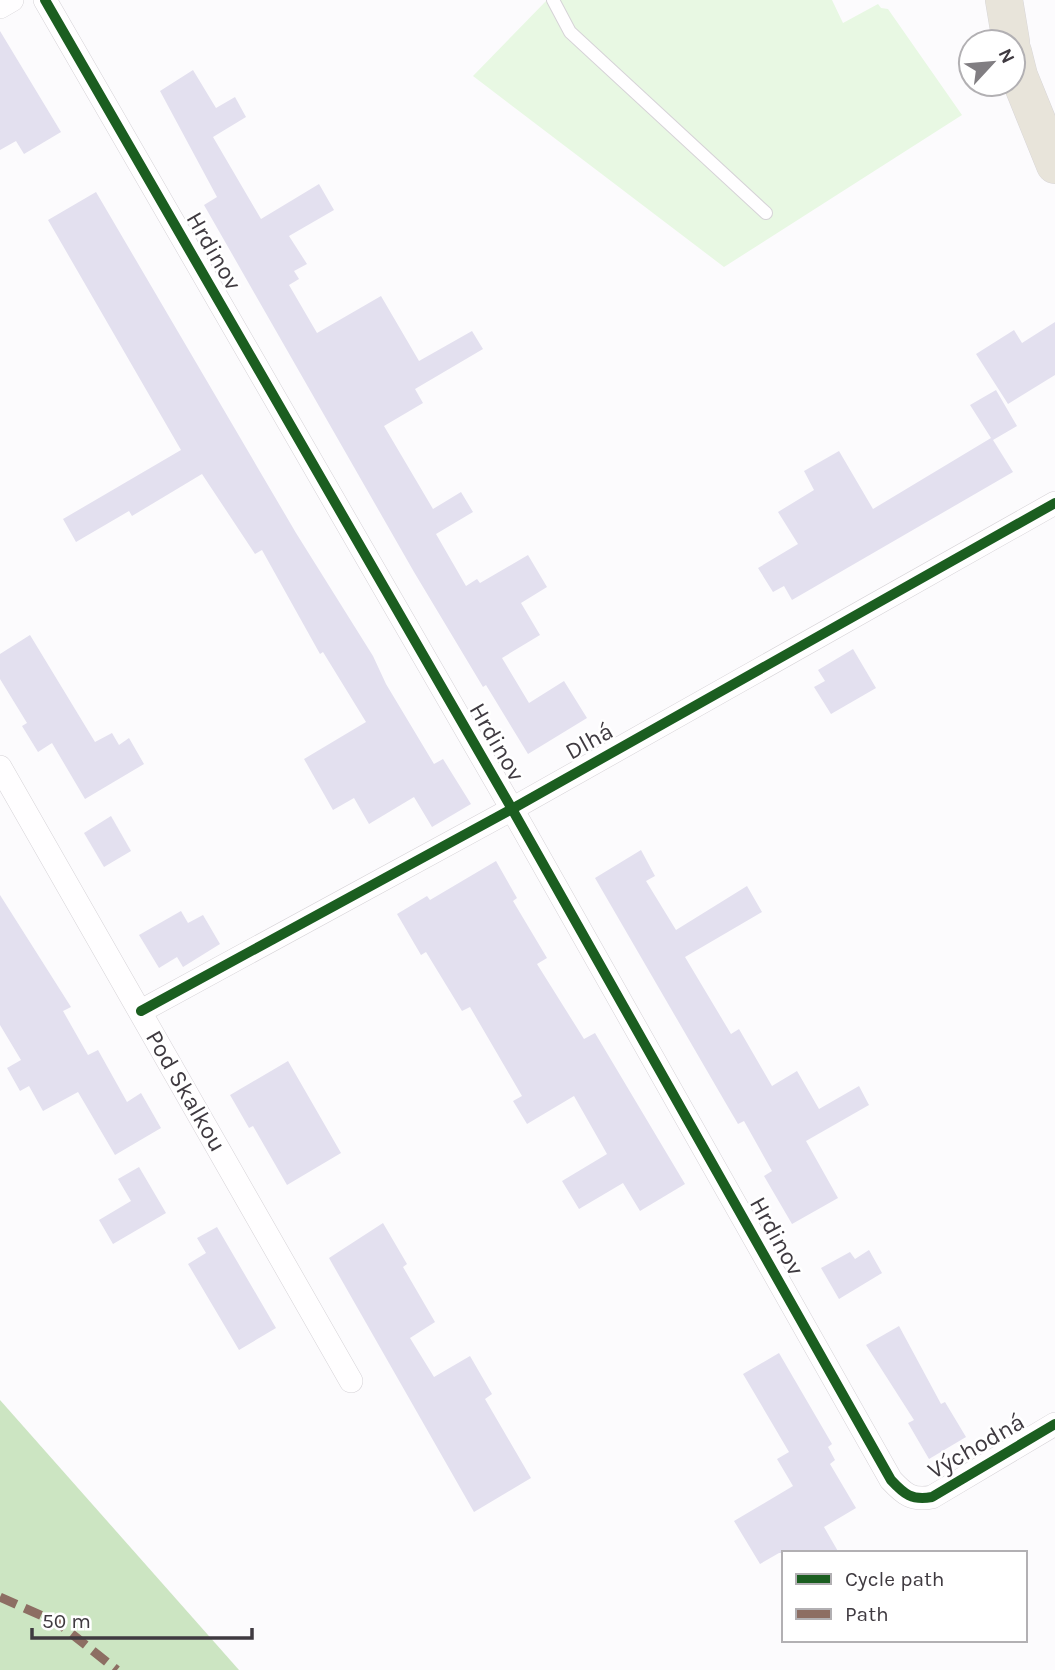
<svg xmlns="http://www.w3.org/2000/svg" width="1055" height="1670" viewBox="0 0 1055 1670" font-family="Karla,sans-serif">
	<style>
		.green { fill: #e8f8e3 }
		.forest { fill: #cce5c2 }
		.building { fill: #e3e0ef }
		.lines { fill: none; stroke-linecap: round; stroke-linejoin: round }
		.lane-casing { stroke: #d6d3d7; stroke-width: 14 }
		.street-casing { stroke: #d6d3d7; stroke-width: 24 }
		.primary-casing { stroke: #d8d6d8; stroke-width: 38 }
		.lane { stroke: #fffeff; stroke-width: 12 }
		.street { stroke: #fffeff; stroke-width: 23 }
		.primary { stroke: #e8e4da; stroke-width: 37 }
		.quiet { stroke: #8d6e63; stroke-width: 9; stroke-dasharray: 18 9; stroke-linecap: butt }
		.cycleway-casing { stroke: #fff; stroke-width: 15 }
		.cycleway { stroke: #1b5e20; stroke-width: 10 }
		.labels { text-anchor: middle; stroke-width: 5; stroke-linejoin: round; paint-order: stroke }
		.street-label { font-size: 24px; fill: #3f3a40; stroke: #fff }
	</style>
	<rect width="100%" height="100%" fill="#fcfbfd"/>
	<path class="green" d="M 547,0 L 832,0 L 843,23 L 878,4 L 881,8 L 888,9 L 962,115 L 724,267 L 473,76 Z"/>
	<path class="forest" d="M 0,1400 L 239,1670 L 0,1670 Z"/>
	<g class="building">
		<path d="M 0,31 L 61,132 L 24,154 L 16,141 L 0,150 Z"/>
		<path d="M 193,70 L 216,108 L 235,97 L 246,117 L 213,137 L 261,219 L 319,184 L 334,210 L 289,236 L 307,264 L 294,271 L 299,279 L 289,285 L 317,333 L 381,296 L 419,361 L 472,331 L 483,349 L 415,389 L 423,403 L 384,426 L 433,509 L 461,492 L 473,512 L 436,534 L 466,586 L 477,579 L 480,583 L 528,555 L 547,587 L 521,603 L 540,635 L 502,658 L 529,703 L 564,681 L 587,718 L 528,754 L 486,685 L 483,687 L 414,572 L 204,205 L 217,197 L 160,91 Z"/>
		<path d="M 96,192 L 296,533 L 373,656 L 386,684 L 434,764 L 443,759 L 471,804 L 432,827 L 414,797 L 369,824 L 354,798 L 333,810 L 304,759 L 366,722 L 323,652 L 320,654 L 262,550 L 255,554 L 202,474 L 132,516 L 129,511 L 76,542 L 63,519 L 181,450 L 48,220 Z"/>
		<path d="M 1055,322 L 1055,375 L 1008,404 L 976,354 L 1014,330 L 1022,343 Z"/>
		<path d="M 996,390 L 1017,426 L 993,440 L 1013,472 L 792,600 L 784,586 L 773,592 L 758,568 L 798,544 L 778,512 L 814,490 L 804,471 L 839,451 L 873,509 L 991,438 L 970,405 Z"/>
		<path d="M 30,635 L 95,742 L 112,733 L 119,745 L 129,738 L 144,764 L 85,799 L 52,743 L 38,752 L 22,726 L 27,723 L 0,679 L 0,654 Z"/>
		<path d="M 853,649 L 876,688 L 831,714 L 814,687 L 825,681 L 818,670 Z"/>
		<path d="M 111,816 L 131,851 L 104,867 L 84,833 Z"/>
		<path d="M 641,850 L 655,876 L 646,881 L 676,930 L 747,886 L 762,912 L 685,957 L 731,1034 L 739,1029 L 772,1086 L 797,1071 L 819,1109 L 859,1086 L 869,1105 L 806,1141 L 838,1198 L 792,1224 L 764,1176 L 772,1171 L 744,1121 L 738,1124 L 728,1107 L 595,878 Z"/>
		<path d="M 496,861 L 517,898 L 513,901 L 547,958 L 537,964 L 584,1039 L 595,1033 L 685,1184 L 640,1211 L 623,1183 L 579,1209 L 562,1181 L 607,1154 L 574,1096 L 527,1124 L 513,1101 L 522,1096 L 470,1007 L 462,1011 L 426,952 L 421,955 L 397,914 L 427,896 L 430,900 Z"/>
		<path d="M 0,895 L 71,1007 L 63,1011 L 88,1055 L 98,1050 L 127,1102 L 141,1093 L 161,1128 L 115,1155 L 78,1092 L 43,1111 L 29,1086 L 20,1091 L 7,1068 L 21,1060 L 0,1025 Z"/>
		<path d="M 181,911 L 188,923 L 203,915 L 220,944 L 183,967 L 177,957 L 159,968 L 139,935 Z"/>
		<path d="M 288,1061 L 341,1153 L 287,1185 L 253,1126 L 249,1128 L 230,1095 Z"/>
		<path d="M 139,1167 L 166,1213 L 113,1244 L 99,1220 L 131,1201 L 118,1179 Z"/>
		<path d="M 383,1223 L 407,1264 L 403,1267 L 435,1322 L 410,1338 L 434,1377 L 470,1356 L 492,1394 L 485,1399 L 531,1478 L 474,1512 L 329,1258 Z"/>
		<path d="M 217,1227 L 276,1328 L 239,1350 L 188,1264 L 206,1253 L 197,1238 Z"/>
		<path d="M 869,1250 L 882,1273 L 839,1299 L 821,1268 L 850,1252 L 855,1259 Z"/>
		<path d="M 899,1326 L 941,1404 L 945,1402 L 966,1437 L 929,1459 L 908,1423 L 914,1420 L 866,1345 Z"/>
		<path d="M 779,1353 L 832,1444 L 828,1447 L 835,1460 L 830,1464 L 856,1508 L 824,1527 L 839,1553 L 779,1553 L 760,1564 L 734,1521 L 793,1486 L 777,1459 L 789,1452 L 743,1374 Z"/>
	</g>
	<g class="lines">
		<defs>
			<path id="lane" d="M 553,0 L 570,32 L 766,213"/>
			<g id="street">
				<path d="M 45,0 L 512,809 L 891,1480 C 904,1494 912,1501 932,1497 L 1055,1424"/>
				<path d="M 0,7 L 12,0"/>
				<path d="M 0,767 L 351,1381"/>
				<path d="M 141,1011 L 512,809 L 1055,503"/>
			</g>
			<g id="primary">
				<path d="M 1004,0 L 1011,42"/>
				<path d="M 1013,52 L 1019,76 L 1055,165"/>
			</g>
		</defs>
		<use href="#lane" class="lane-casing"/>
		<use href="#street" class="street-casing"/>
		<use href="#primary" class="primary-casing"/>
		<use href="#lane" class="lane"/>
		<use href="#street" class="street"/>
		<use href="#primary" class="primary"/>
		<path class="quiet" d="M 0,1597 L 58,1623 L 117,1670"/>
		<defs>
			<g id="cycleway">
				<path d="M 45,0 L 512,809 L 891,1480 C 904,1494 912,1501 932,1497 L 1055,1424"/>
				<path d="M 141,1011 L 512,809 L 1055,503"/>
			</g>
		</defs>
		<use href="#cycleway" class="cycleway-casing"/>
		<use href="#cycleway" class="cycleway"/>
	</g>
	<g class="labels">
		<g class="street-label">
			<text transform="translate(214 251) rotate(60)" y="8">Hrdinov</text>
			<text transform="translate(589 741) rotate(-29)" y="8">Dlhá</text>
			<text transform="translate(497 742) rotate(60)" y="8">Hrdinov</text>
			<text transform="translate(186 1091) rotate(60)" y="8">Pod Skalkou</text>
			<text transform="translate(777 1236) rotate(61)" y="8">Hrdinov</text>
			<text transform="translate(976 1446) rotate(-30)" y="8">Východná</text>
		</g>
	</g>
	<rect x="782" y="1551" width="245" height="91" fill="#ffffff" stroke="#b2b0b3" stroke-width="2"/>
	<rect x="796" y="1574" width="35" height="10" fill="#1b5e20" stroke="#b2b0b3" stroke-width="2"/>
	<text x="845" y="1586" font-size="21" fill="#3f3a40">Cycle path</text>
	<rect x="796" y="1609" width="35" height="10" fill="#8d6e63" stroke="#b2b0b3" stroke-width="2"/>
	<text x="845" y="1621" font-size="21" fill="#3f3a40">Path</text>
	<g transform="translate(992 63) rotate(64)"><circle r="33" fill="#ffffff" stroke="#b2b0b3" stroke-width="2"/>
	<path d="M0-5L12 26L0 18L-12 26Z" fill="#817e82"/>
	<text y="-10" font-size="19" font-weight="bold" text-anchor="middle" fill="#3f3a40">N</text>
	</g>
	<path d="M32 1628v10h220v-10" fill="none" stroke="#3f3a40" stroke-width="3.5"/>
	<text x="42" y="1628" font-size="21" fill="#3f3a40" stroke="#ffffff" stroke-width="5" paint-order="stroke">50 m</text>
</svg>
